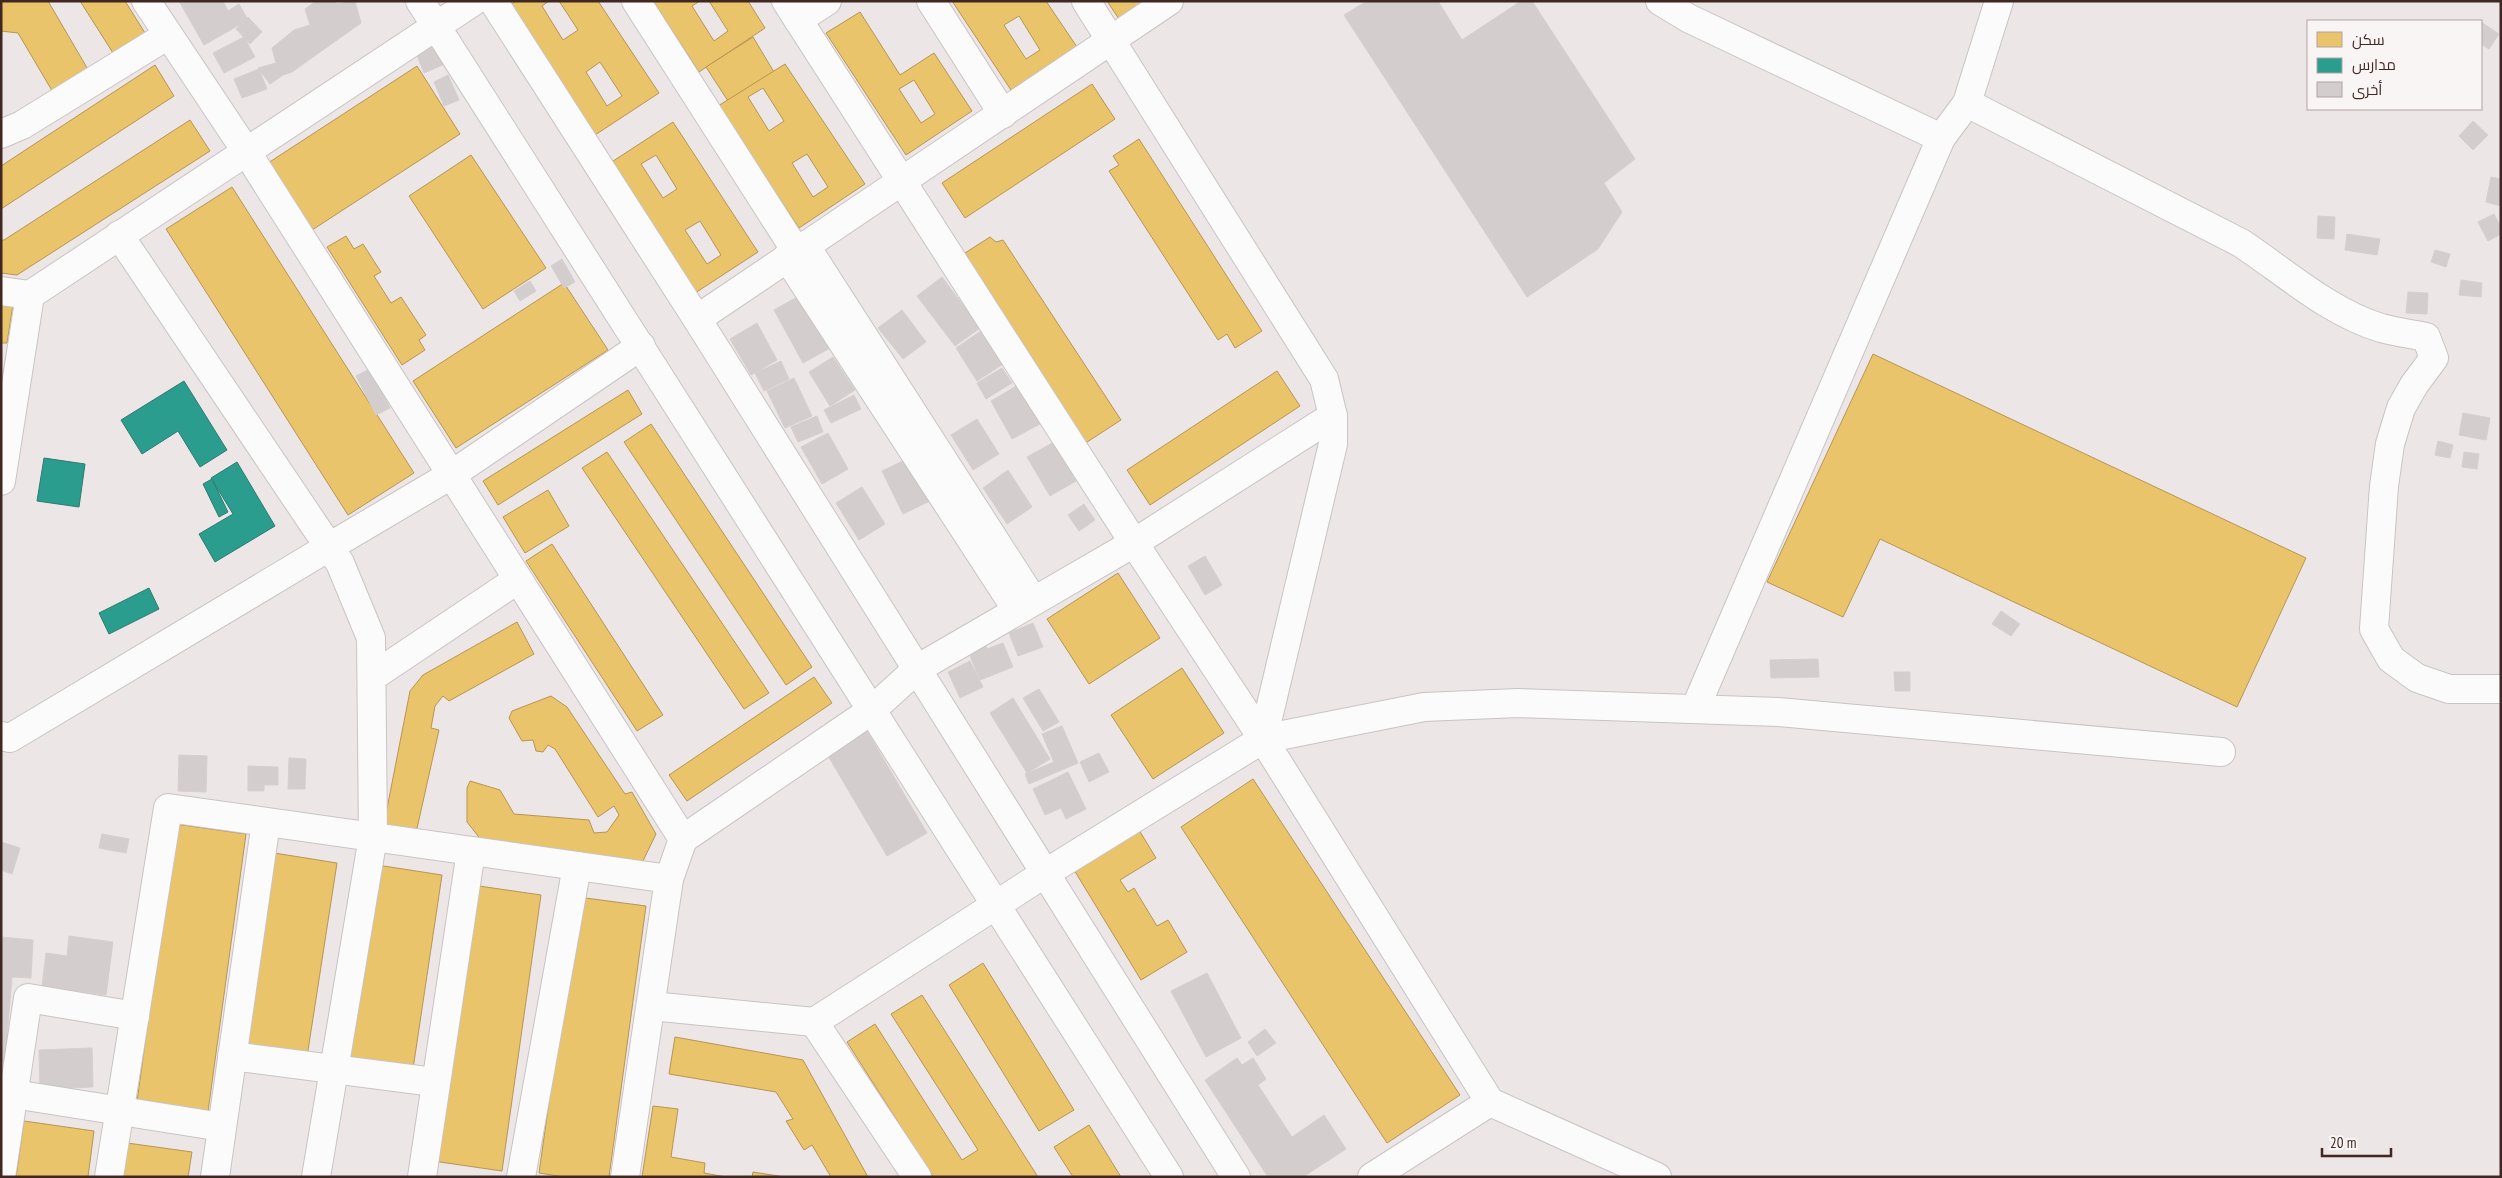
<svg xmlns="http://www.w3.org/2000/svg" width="2502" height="1178" viewBox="0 0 2502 1178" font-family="'PT Sans Narrow',Cairo,sans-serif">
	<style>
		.homes { fill: #e9c46a; stroke: #b79554; fill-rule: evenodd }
		.schools { fill: #2a9d8f; stroke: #317a6e }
		.building { fill: #d3cdcd; stroke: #d5cfcf }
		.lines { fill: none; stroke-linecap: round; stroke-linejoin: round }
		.minor-casing { stroke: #c9c4c4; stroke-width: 30 }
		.minor { stroke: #fcfbfb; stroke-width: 28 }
	</style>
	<rect width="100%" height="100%" fill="#ece6e6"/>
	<g class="homes">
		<path d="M 1,1 L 48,1 L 90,73 L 54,94 L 18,33 L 1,31 Z"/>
		<path d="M 80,1 L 125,1 L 145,33 L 113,53 Z"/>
		<path d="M 516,1 L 549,1 L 542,6 L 563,40 L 578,30 L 559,1 L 598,1 L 659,93 L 592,137 L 507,7 ZM 600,62 L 622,96 L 607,106 L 586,72 Z"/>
		<path d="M 653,1 L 700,1 L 692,6 L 714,41 L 728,31 L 709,1 L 748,1 L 765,28 L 699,72 Z"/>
		<path d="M 952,1 L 1046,1 L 1077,47 L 1011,90 ZM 1019,16 L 1040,50 L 1026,59 L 1004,25 Z"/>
		<path d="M 1107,1 L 1146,1 L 1119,19 Z"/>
		<path d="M 860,12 L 900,75 L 934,53 L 972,111 L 906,155 L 826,33 ZM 914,80 L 935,114 L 921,123 L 899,89 Z"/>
		<path d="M 753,37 L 774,72 L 728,101 L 706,67 Z"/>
		<path d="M 785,64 L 865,184 L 799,228 L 718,106 ZM 763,88 L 784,121 L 769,131 L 748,97 ZM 807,154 L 828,187 L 813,197 L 792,163 Z"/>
		<path d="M 155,65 L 174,96 L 1,209 L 1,166 Z"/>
		<path d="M 417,66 L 460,134 L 309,232 L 265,165 Z"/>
		<path d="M 1092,84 L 1115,119 L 965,218 L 942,183 Z"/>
		<path d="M 190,120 L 210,151 L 17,275 L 1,273 L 1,240 L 4,240 Z"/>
		<path d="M 673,122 L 758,252 L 692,295 L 607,165 ZM 656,155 L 677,189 L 663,198 L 641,164 ZM 700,221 L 721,255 L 707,264 L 685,230 Z"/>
		<path d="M 1139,139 L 1262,331 L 1235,348 L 1227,334 L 1218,340 L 1109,171 L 1119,165 L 1113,156 Z"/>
		<path d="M 471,155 L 546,268 L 483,309 L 409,196 Z"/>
		<path d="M 232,187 L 414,473 L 348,515 L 166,229 Z"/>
		<path d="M 346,236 L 354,249 L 363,244 L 381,272 L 374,276 L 391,303 L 401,297 L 426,335 L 419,340 L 425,350 L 402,365 L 327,247 Z"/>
		<path d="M 990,237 L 996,242 L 1003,240 L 1121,420 L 1084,444 L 965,262 L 969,259 L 965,253 Z"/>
		<path d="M 564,283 L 608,350 L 456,448 L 413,381 Z"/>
		<path d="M 1,296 L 14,298 L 7,343 L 1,343 Z"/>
		<path d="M 1873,354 L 2306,558 L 2237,707 L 1880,539 L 1843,617 L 1767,582 Z"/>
		<path d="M 1277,371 L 1300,406 L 1150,505 L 1127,470 Z"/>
		<path d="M 628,390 L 642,414 L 498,505 L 483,481 Z"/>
		<path d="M 651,424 L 812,667 L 786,685 L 624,442 Z"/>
		<path d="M 607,452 L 769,693 L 744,709 L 582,468 Z"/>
		<path d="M 548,490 L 569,526 L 525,553 L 503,517 Z"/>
		<path d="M 552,544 L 663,715 L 637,731 L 526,561 Z"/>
		<path d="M 1118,573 L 1160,638 L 1089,684 L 1047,619 Z"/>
		<path d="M 517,622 L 534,654 L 449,701 L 443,696 L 435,706 L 431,728 L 439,730 L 416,833 L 383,829 L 410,691 L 423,675 Z"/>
		<path d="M 1182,668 L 1224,733 L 1153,779 L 1111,715 Z"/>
		<path d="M 814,677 L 832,703 L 687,801 L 669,775 Z"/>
		<path d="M 551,696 L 567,707 L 625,794 L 632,792 L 656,834 L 641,865 L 482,841 L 467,822 L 467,788 L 470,781 L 500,790 L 514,814 L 589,820 L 594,833 L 607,832 L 619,815 L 614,806 L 598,817 L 555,749 L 548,745 L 543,752 L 536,751 L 533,740 L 522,741 L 509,718 L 512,711 Z"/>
		<path d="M 1253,779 L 1460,1095 L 1387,1143 L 1181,827 Z"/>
		<path d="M 175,824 L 246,834 L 207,1119 L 136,1109 Z"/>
		<path d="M 1136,825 L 1156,858 L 1120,880 L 1128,892 L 1134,888 L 1157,926 L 1168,920 L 1187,952 L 1141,980 L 1071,865 Z"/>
		<path d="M 268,852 L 337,863 L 307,1057 L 238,1046 Z"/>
		<path d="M 377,865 L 442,875 L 413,1069 L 348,1059 Z"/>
		<path d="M 472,885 L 541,895 L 502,1171 L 433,1161 Z"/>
		<path d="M 578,897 L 646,906 L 609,1177 L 564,1177 L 539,1173 Z"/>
		<path d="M 983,963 L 1074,1110 L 1039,1131 L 949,985 Z"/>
		<path d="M 922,995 L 1038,1177 L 933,1177 L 847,1042 L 875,1024 L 962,1160 L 978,1150 L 891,1014 Z"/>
		<path d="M 675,1037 L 803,1060 L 868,1177 L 831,1177 L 812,1145 L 804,1150 L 786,1121 L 793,1119 L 776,1092 L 669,1074 Z"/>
		<path d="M 653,1106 L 678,1109 L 671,1157 L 705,1163 L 704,1173 L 726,1177 L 642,1177 Z"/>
		<path d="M 24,1121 L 94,1131 L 88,1177 L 16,1177 Z"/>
		<path d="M 1089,1125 L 1121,1177 L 1073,1177 L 1054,1147 Z"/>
		<path d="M 120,1142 L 192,1152 L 188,1177 L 115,1177 Z"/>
		<path d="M 753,1172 L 785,1177 L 752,1177 Z"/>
	</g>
	<g class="schools">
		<path d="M 184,381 L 227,450 L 200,467 L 178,431 L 142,454 L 121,420 Z"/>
		<path d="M 44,458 L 85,464 L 79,507 L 37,501 Z"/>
		<path d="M 237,462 L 275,526 L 215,562 L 199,534 L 233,514 L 211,478 Z"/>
		<path d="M 212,479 L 228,512 L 219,517 L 203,484 Z"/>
		<path d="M 149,588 L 159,609 L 109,634 L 99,613 Z"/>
	</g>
	<g class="building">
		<path d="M 179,1 L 223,1 L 228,11 L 239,4 L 248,20 L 204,45 Z"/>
		<path d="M 316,1 L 335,1 L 337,4 L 355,1 L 361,23 L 292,72 L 283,75 L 270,84 L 258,68 L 276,63 L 272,48 L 294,30 L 310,25 L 305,9 Z"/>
		<path d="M 1367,1 L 1438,1 L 1462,40 L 1521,1 L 1532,1 L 1635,159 L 1604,183 L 1622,212 L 1598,249 L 1527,297 L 1344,15 Z"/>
		<path d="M 248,17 L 262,32 L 250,44 L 236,29 Z"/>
		<path d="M 2481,22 L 2499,34 L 2489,49 L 2481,44 Z"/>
		<path d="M 244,37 L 255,57 L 224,73 L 213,53 Z"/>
		<path d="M 439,43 L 447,63 L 424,73 L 416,53 Z"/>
		<path d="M 259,69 L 267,89 L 242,98 L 234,79 Z"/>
		<path d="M 448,75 L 459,100 L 444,106 L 434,82 Z"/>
		<path d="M 2473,121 L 2488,135 L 2473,150 L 2459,136 Z"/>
		<path d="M 2491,177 L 2501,179 L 2501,206 L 2486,202 Z"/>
		<path d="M 2494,214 L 2501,227 L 2501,234 L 2488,241 L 2478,222 Z"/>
		<path d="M 2318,216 L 2335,217 L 2334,239 L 2317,238 Z"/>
		<path d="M 2347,234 L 2380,239 L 2377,255 L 2345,250 Z"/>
		<path d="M 2435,250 L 2450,254 L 2446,267 L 2431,262 Z"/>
		<path d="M 562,259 L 575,282 L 564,288 L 551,266 Z"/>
		<path d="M 942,277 L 980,328 L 955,346 L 917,296 Z"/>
		<path d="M 2461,280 L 2482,283 L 2481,297 L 2459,295 Z"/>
		<path d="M 530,281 L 536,291 L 520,301 L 514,291 Z"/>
		<path d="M 2408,292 L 2428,293 L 2427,314 L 2406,313 Z"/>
		<path d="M 801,295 L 830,348 L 803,363 L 774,310 Z"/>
		<path d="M 902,310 L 926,342 L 903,359 L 878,328 Z"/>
		<path d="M 757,323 L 777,360 L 751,375 L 730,339 Z"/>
		<path d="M 981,331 L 1003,364 L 977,381 L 956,348 Z"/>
		<path d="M 833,357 L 855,390 L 830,406 L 809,372 Z"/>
		<path d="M 781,361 L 789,379 L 764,391 L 755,373 Z"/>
		<path d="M 1002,368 L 1012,383 L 986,399 L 977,383 Z"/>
		<path d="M 370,369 L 390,408 L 376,415 L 356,376 Z"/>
		<path d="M 794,378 L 812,416 L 785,428 L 767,391 Z"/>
		<path d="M 1018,385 L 1040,424 L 1012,439 L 991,401 Z"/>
		<path d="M 854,395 L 861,409 L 831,423 L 824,410 Z"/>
		<path d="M 2463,413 L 2490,418 L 2486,440 L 2459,435 Z"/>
		<path d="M 817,416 L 823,432 L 798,442 L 791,427 Z"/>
		<path d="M 977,419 L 999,454 L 973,470 L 951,435 Z"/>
		<path d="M 828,433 L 848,469 L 822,484 L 801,447 Z"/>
		<path d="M 2438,441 L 2453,445 L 2450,458 L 2435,455 Z"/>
		<path d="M 1054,442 L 1076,481 L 1050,496 L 1027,457 Z"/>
		<path d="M 2464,452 L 2479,454 L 2477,469 L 2462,467 Z"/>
		<path d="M 909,458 L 930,501 L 903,514 L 882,471 Z"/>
		<path d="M 1008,470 L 1032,507 L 1007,524 L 983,488 Z"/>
		<path d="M 862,487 L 885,524 L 859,540 L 836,503 Z"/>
		<path d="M 1084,504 L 1095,520 L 1079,531 L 1068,515 Z"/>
		<path d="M 1205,556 L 1222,585 L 1205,595 L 1188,566 Z"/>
		<path d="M 2001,611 L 2020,624 L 2011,636 L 1992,624 Z"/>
		<path d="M 1033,623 L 1043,647 L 1018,656 L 1009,633 Z"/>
		<path d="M 983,639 L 987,649 L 1003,643 L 1013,667 L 980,680 L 966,646 Z"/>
		<path d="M 1818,659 L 1819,677 L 1771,678 L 1770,660 Z"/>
		<path d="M 970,661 L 983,687 L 960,698 L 948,672 Z"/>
		<path d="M 1894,672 L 1910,672 L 1910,691 L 1895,691 Z"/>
		<path d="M 1039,689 L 1059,722 L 1043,731 L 1023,698 Z"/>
		<path d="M 1013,698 L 1050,759 L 1027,773 L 990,713 Z"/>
		<path d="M 864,726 L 927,833 L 887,856 L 824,749 Z"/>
		<path d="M 1062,726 L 1078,763 L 1029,784 L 1025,774 L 1054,762 L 1042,734 Z"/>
		<path d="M 1099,753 L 1109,772 L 1089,782 L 1080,762 Z"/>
		<path d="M 179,755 L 207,756 L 206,792 L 178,791 Z"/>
		<path d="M 289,758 L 306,759 L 305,789 L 288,789 Z"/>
		<path d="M 248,766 L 278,767 L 278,785 L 264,785 L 264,791 L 248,791 Z"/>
		<path d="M 1068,772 L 1086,809 L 1066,819 L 1061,808 L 1045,815 L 1033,789 Z"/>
		<path d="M 102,834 L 129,839 L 126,853 L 99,848 Z"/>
		<path d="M 1,842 L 20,848 L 12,874 L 1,870 Z"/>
		<path d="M 69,936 L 113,942 L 106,995 L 42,986 L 46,953 L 67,956 Z"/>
		<path d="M 1,937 L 33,940 L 31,978 L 12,977 L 5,1062 L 1,1062 Z"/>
		<path d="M 1207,973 L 1241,1038 L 1206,1057 L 1171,991 Z"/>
		<path d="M 1265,1029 L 1276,1043 L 1257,1056 L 1248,1042 Z"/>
		<path d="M 92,1048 L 93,1087 L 40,1089 L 39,1050 Z"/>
		<path d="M 1237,1058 L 1242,1065 L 1253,1058 L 1266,1079 L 1258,1085 L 1292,1137 L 1324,1115 L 1346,1149 L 1303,1177 L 1268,1177 L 1205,1080 Z"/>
	</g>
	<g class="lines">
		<defs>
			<g id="minor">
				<path d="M 146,1 L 246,151 L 683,839 L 669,879"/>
				<path d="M 420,1 L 1169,1177"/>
				<path d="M 493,1 L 697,319 L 1236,1177"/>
				<path d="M 636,1 L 796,251"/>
				<path d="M 786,1 L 1134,543 L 1263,739 L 1490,1102 L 1657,1177"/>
				<path d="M 931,1 L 1003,114"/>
				<path d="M 1086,1 L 1324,379 L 1333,416 L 1333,444 L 1263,739"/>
				<path d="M 1660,1 L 1688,18 L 1941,138 L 1695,709"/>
				<path d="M 798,20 L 827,1"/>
				<path d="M 1967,103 L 2241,243 C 2286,273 2329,312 2381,328 C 2396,332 2411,334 2426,337 L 2434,358 L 2414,385 L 2401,408 L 2390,444 L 2384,486 L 2374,629 L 2391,659 L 2417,678 L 2449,689 L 2501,689"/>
				<path d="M 1,134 L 22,125 L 168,35"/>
				<path d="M 1941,138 L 1967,103 L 1999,1"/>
				<path d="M 119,235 L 329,547 L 451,475 L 641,346"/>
				<path d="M 805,245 L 1033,600"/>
				<path d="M 787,257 L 1017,610"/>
				<path d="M 1,291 L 30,295"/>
				<path d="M 697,319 L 1169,1"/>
				<path d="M 1,481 L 30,295 L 474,1"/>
				<path d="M 372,677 L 517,580"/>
				<path d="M 1,736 L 10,738 L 329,547 L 340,563 L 371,638 L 373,837 L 316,1177"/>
				<path d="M 683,839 L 872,710 L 917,669 L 1134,543 L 1333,416"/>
				<path d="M 651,1006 L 814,1022 L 1044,874 L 1263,739 L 1424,707 L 1518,703 L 1778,712 L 2221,752"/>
				<path d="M 814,1022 L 917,1177"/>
				<path d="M 232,1056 L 434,1082"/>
				<path d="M 1,1092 L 222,1127"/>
				<path d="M 1,1177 L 28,998 L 135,1016"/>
				<path d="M 109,1177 L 168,808 L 669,879 L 625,1177"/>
				<path d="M 215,1177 L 266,822"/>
				<path d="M 422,1177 L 471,851"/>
				<path d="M 521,1177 L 577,866"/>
				<path d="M 1372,1177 L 1490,1102"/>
			</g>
		</defs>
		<use href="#minor" class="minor-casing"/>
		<use href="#minor" class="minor"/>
	</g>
	<rect width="2502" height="1178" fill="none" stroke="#412722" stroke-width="5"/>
	<rect x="2307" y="20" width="175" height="90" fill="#faf5f5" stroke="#b0a3a1"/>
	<rect x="2317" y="32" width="25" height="15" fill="#e9c46a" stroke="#b0a3a1"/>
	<text x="2352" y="45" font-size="15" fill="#412722">سكن</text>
	<rect x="2317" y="58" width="25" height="15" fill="#2a9d8f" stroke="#b0a3a1"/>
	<text x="2352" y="70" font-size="15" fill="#412722">مدارس</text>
	<rect x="2317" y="82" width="25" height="15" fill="#d3cdcd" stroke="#b0a3a1"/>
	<text x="2352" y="95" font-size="15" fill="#412722">أخرى</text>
	<path d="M2322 1148v8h69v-8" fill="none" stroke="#412722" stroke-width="2.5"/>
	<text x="2330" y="1148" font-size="15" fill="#412722" stroke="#faf5f5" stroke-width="4" paint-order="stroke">20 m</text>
</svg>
